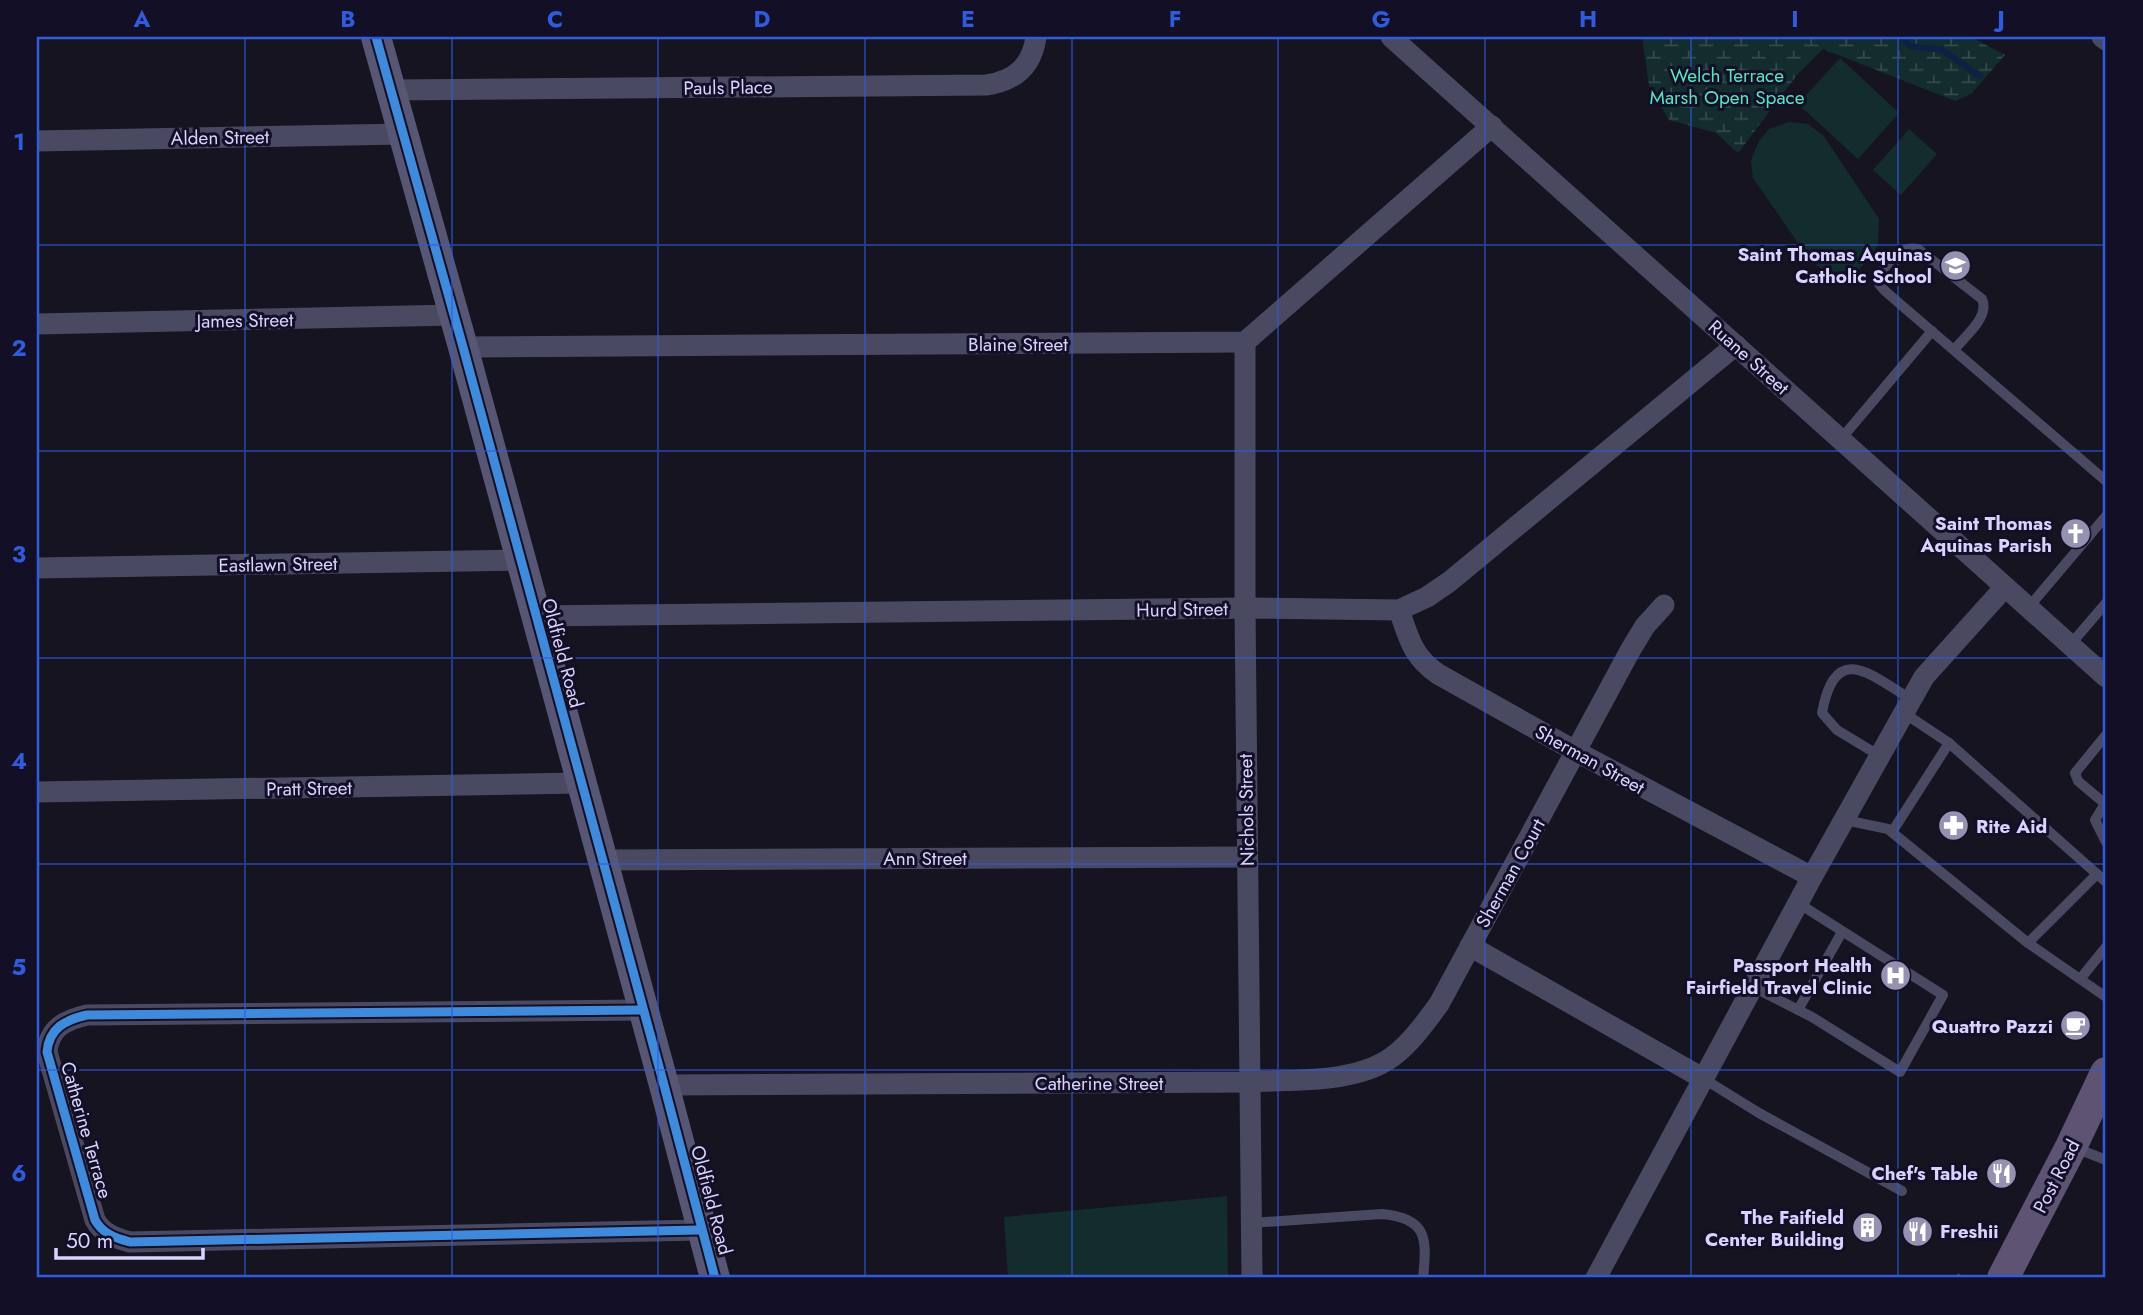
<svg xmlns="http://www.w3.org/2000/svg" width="2143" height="1315" viewBox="0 0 2143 1315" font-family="Jost,sans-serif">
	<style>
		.wetland { fill: url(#wetland-marsh) }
		.park { fill: #132c2d }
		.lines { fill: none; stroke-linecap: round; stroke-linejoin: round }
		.stream { stroke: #0d2144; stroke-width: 6 }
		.path { stroke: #44505f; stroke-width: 3.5; stroke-dasharray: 3.5 5; stroke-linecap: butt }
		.lane { stroke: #4a4962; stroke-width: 10 }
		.street { stroke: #4a4962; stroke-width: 21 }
		.secondary { stroke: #575674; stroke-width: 30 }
		.primary { stroke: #5e5373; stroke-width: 32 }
		.cycleway-casing { stroke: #130f26; stroke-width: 13 }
		.cycleway { stroke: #408adc; stroke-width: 9 }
		.grid { fill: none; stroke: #305bdc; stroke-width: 2; stroke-opacity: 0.55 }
		.labels { text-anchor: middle; stroke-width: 6; stroke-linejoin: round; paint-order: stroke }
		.park-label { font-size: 19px; fill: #5fe0c0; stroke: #130f26 }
		.street-label { font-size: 19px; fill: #d9d4ff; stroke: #130f26 }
		.poi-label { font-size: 19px; font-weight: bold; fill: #d9d4ff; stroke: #130f26; text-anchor: end }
		.neatline { fill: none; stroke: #305bdc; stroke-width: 2.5 }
		.grid-label { font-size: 23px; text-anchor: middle; font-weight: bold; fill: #305bdc }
	</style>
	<defs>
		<pattern id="wetland-marsh" width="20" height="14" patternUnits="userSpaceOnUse" patternTransform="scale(1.75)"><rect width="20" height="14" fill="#132c2d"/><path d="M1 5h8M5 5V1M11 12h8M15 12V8" fill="none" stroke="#354a4c"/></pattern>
	</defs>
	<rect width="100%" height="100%" fill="#161421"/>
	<path class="wetland" d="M 1642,37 L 1971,37 L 2005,55 L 1971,94 L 1955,101 L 1823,49 L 1797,75 L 1738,153 L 1716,133 L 1669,120 L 1649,86 Z"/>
	<g class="park">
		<path d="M 1840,58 L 1899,113 L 1858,159 L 1798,104 Z"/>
		<path d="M 1789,122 L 1808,124 L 1823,135 L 1879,219 L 1878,245 L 1870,258 L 1859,269 L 1848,274 L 1836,274 L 1823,270 L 1809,259 L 1753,178 L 1751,160 L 1759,141 L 1769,129 Z"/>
		<path d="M 1909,129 L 1937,154 L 1901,195 L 1873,170 Z"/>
		<path d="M 1227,1196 L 1228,1278 L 1008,1278 L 1004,1217 Z"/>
	</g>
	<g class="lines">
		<path class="stream" d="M 1901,37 L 1910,46 L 1942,50 L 1980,76"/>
		<path class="path" d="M 1957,1275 L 1963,1278"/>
		<g class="lane">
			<path d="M 1954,350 C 1965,336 1990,317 1982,299 L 1918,249 C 1899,245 1891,261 1880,273 L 1879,284 L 1885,291 L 2106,481"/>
			<path d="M 1841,439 L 1932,331"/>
			<path d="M 2028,608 L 2106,516"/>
			<path d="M 2070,645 L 2106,603"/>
			<path d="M 1904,713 L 1949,743 L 2097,874"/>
			<path d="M 1880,756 L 1837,730 L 1822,713 C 1835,640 1871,675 1912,700"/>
			<path d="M 2106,802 L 2095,820 L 2106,842"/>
			<path d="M 2104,803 L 2078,781 L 2075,773 L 2106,735"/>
			<path d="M 1845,820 L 1888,829 L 2028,943"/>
			<path d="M 1892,832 L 1949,743"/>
			<path d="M 2106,882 L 2097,874 L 2028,943 L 2106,997"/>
			<path d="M 2081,978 L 2106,947"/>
			<path d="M 1753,987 L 1812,1017 L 1900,1072 L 1943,995 L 1798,903"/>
			<path d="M 1798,1010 L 1842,932"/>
			<path d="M 1704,1079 L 1759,1113 L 1902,1191"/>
			<path d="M 2073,1147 L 2106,1160"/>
			<path d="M 1251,1223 L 1382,1214 C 1428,1218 1427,1239 1423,1278"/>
		</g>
		<g class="street">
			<path d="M 1391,37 L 2106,677"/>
			<path d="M 2102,37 L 2106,40"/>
			<path d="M 393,90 L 986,85 C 1015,81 1032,66 1036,37"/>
			<path d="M 37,141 L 404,134"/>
			<path d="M 37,324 L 454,315"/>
			<path d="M 1245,342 L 1245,608 L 1252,1278"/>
			<path d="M 463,347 L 1245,342 L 1492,126"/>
			<path d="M 37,568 L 520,560"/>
			<path d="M 1399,610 C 1409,638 1412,656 1438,674 L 1577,752 L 1812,877"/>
			<path d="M 535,616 L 1245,608 L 1399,610 L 1427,597 L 1449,582 L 1736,345"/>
			<path d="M 37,792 L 580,783"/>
			<path d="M 603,860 L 1247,857"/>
			<path d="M 1470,946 L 1704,1079"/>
			<path d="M 643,1010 L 87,1015 C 65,1020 49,1028 47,1052 L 95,1220 C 103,1234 115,1238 130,1242 L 700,1230"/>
			<path d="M 664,1085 L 1249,1082 C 1293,1079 1355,1084 1392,1057 C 1411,1043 1425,1023 1439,1004 L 1631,649 L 1645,626 L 1664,605"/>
			<path d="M 1596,1278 L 1812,877 L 1924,677 L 2005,587"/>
		</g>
		<path class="secondary" d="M 376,37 L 463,347 L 664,1085 L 715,1278"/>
		<path class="primary" d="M 2003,1278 L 2071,1147 L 2106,1073"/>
		<defs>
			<g id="cycleway">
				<path d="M 376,37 L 463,347 L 664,1085 L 715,1278"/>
				<path d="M 643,1010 L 87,1015 C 65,1020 49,1028 47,1052 L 95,1220 C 103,1234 115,1238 130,1242 L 700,1230"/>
			</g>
		</defs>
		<use href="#cycleway" class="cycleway-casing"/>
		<use href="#cycleway" class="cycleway"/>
	</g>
	<path class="grid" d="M 245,37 L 245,1278M 452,37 L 452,1278M 658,37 L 658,1278M 865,37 L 865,1278M 1072,37 L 1072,1278M 1278,37 L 1278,1278M 1485,37 L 1485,1278M 1691,37 L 1691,1278M 1898,37 L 1898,1278M 37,245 L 2106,245M 37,451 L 2106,451M 37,658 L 2106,658M 37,864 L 2106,864M 37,1070 L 2106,1070"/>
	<defs>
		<symbol id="school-disc" viewBox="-11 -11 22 22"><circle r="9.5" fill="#9591b1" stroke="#130f26"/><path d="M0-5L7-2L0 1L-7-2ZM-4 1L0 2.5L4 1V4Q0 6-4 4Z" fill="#fff"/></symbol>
		<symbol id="church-disc" viewBox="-11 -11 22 22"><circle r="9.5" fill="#9591b1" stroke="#130f26"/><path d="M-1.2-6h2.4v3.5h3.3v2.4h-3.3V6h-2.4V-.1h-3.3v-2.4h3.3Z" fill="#fff"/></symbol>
		<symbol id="pharmacy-disc" viewBox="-11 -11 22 22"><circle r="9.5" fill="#9591b1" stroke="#130f26"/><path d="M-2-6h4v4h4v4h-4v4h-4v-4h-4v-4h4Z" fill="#fff"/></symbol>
		<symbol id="hospital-disc" viewBox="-11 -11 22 22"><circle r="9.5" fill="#9591b1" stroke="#130f26"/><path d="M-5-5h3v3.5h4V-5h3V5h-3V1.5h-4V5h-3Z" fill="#fff"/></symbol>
		<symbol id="cafe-disc" viewBox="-11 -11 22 22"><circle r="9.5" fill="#9591b1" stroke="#130f26"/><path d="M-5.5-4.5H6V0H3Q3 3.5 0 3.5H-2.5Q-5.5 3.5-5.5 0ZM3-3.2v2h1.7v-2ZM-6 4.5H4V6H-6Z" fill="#fff"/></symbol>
		<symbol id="restaurant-disc" viewBox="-11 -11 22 22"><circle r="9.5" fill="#9591b1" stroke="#130f26"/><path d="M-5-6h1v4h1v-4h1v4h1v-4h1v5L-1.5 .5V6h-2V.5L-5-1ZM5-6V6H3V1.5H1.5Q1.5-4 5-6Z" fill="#fff"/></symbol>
		<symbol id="building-disc" viewBox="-11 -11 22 22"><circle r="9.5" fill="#9591b1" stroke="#130f26"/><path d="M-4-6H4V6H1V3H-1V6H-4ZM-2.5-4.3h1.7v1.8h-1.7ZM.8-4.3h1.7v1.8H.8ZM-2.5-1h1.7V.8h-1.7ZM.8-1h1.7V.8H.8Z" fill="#fff"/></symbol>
	</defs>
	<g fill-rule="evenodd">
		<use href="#school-disc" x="1938" y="248" width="35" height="35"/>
		<use href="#church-disc" x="2058" y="516" width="35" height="35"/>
		<use href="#pharmacy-disc" x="1936" y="808" width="35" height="35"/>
		<use href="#hospital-disc" x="1878" y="958" width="35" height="35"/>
		<use href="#cafe-disc" x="2058" y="1008" width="35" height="35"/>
		<use href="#restaurant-disc" x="1984" y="1156" width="35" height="35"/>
		<use href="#building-disc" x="1850" y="1210" width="35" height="35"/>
		<use href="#restaurant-disc" x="1900" y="1214" width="35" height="35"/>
	</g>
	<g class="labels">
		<g class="park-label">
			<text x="1727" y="82">Welch Terrace<tspan x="1727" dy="22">Marsh Open Space</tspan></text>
		</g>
		<g class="street-label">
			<text transform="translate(728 87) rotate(-1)" y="7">Pauls Place</text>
			<text transform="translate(220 137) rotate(-1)" y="7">Alden Street</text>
			<text transform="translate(245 320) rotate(-1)" y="7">James Street</text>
			<text x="1018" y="351">Blaine Street</text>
			<text transform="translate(1749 357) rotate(42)" y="7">Ruane Street</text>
			<text transform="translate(278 564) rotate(-1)" y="7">Eastlawn Street</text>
			<text transform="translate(1182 609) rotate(-1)" y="7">Hurd Street</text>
			<text transform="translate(563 653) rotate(75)" y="7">Oldfield Road</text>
			<text transform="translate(1590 759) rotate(29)" y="7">Sherman Street</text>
			<text transform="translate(309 788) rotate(-1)" y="7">Pratt Street</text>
			<text transform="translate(1246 810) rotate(-91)" y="7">Nichols Street</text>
			<text x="925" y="865">Ann Street</text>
			<text transform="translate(1510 873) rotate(-61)" y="7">Sherman Court</text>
			<text x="1099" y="1090">Catherine Street</text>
			<text transform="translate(87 1130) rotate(74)" y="7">Catherine Terrace</text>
			<text transform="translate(2056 1176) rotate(-63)" y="7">Post Road</text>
			<text transform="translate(712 1200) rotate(75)" y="7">Oldfield Road</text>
		</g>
		<g class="poi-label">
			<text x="1932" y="261">Saint Thomas Aquinas<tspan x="1932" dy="22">Catholic School</tspan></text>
			<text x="2052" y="530">Saint Thomas<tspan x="2052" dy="22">Aquinas Parish</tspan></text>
			<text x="1976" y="833" text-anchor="start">Rite Aid</text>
			<text x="1872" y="972">Passport Health<tspan x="1872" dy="22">Fairfield Travel Clinic</tspan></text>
			<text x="2053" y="1033">Quattro Pazzi</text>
			<text x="1978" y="1180">Chef's Table</text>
			<text x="1844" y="1224">The Faifield<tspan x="1844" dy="22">Center Building</tspan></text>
			<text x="1940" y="1238" text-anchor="start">Freshii</text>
		</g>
	</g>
	<rect width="2143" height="1315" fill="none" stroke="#130f26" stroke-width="77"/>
	<path d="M56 1248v10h147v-10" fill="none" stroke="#d9d4ff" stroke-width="3.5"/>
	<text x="66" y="1248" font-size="21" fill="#d9d4ff" stroke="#130f26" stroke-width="5" paint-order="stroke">50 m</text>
	<rect x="38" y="38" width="2066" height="1238" class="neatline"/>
	<g class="grid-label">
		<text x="142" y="27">A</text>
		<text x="348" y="27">B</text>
		<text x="555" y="27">C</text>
		<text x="762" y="27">D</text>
		<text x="968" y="27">E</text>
		<text x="1175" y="27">F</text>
		<text x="1381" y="27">G</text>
		<text x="1588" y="27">H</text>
		<text x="1795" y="27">I</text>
		<text x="2001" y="27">J</text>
		<text x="19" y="150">1</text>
		<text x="19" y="356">2</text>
		<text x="19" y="562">3</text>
		<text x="19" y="769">4</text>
		<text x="19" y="975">5</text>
		<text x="19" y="1181">6</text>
	</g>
</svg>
